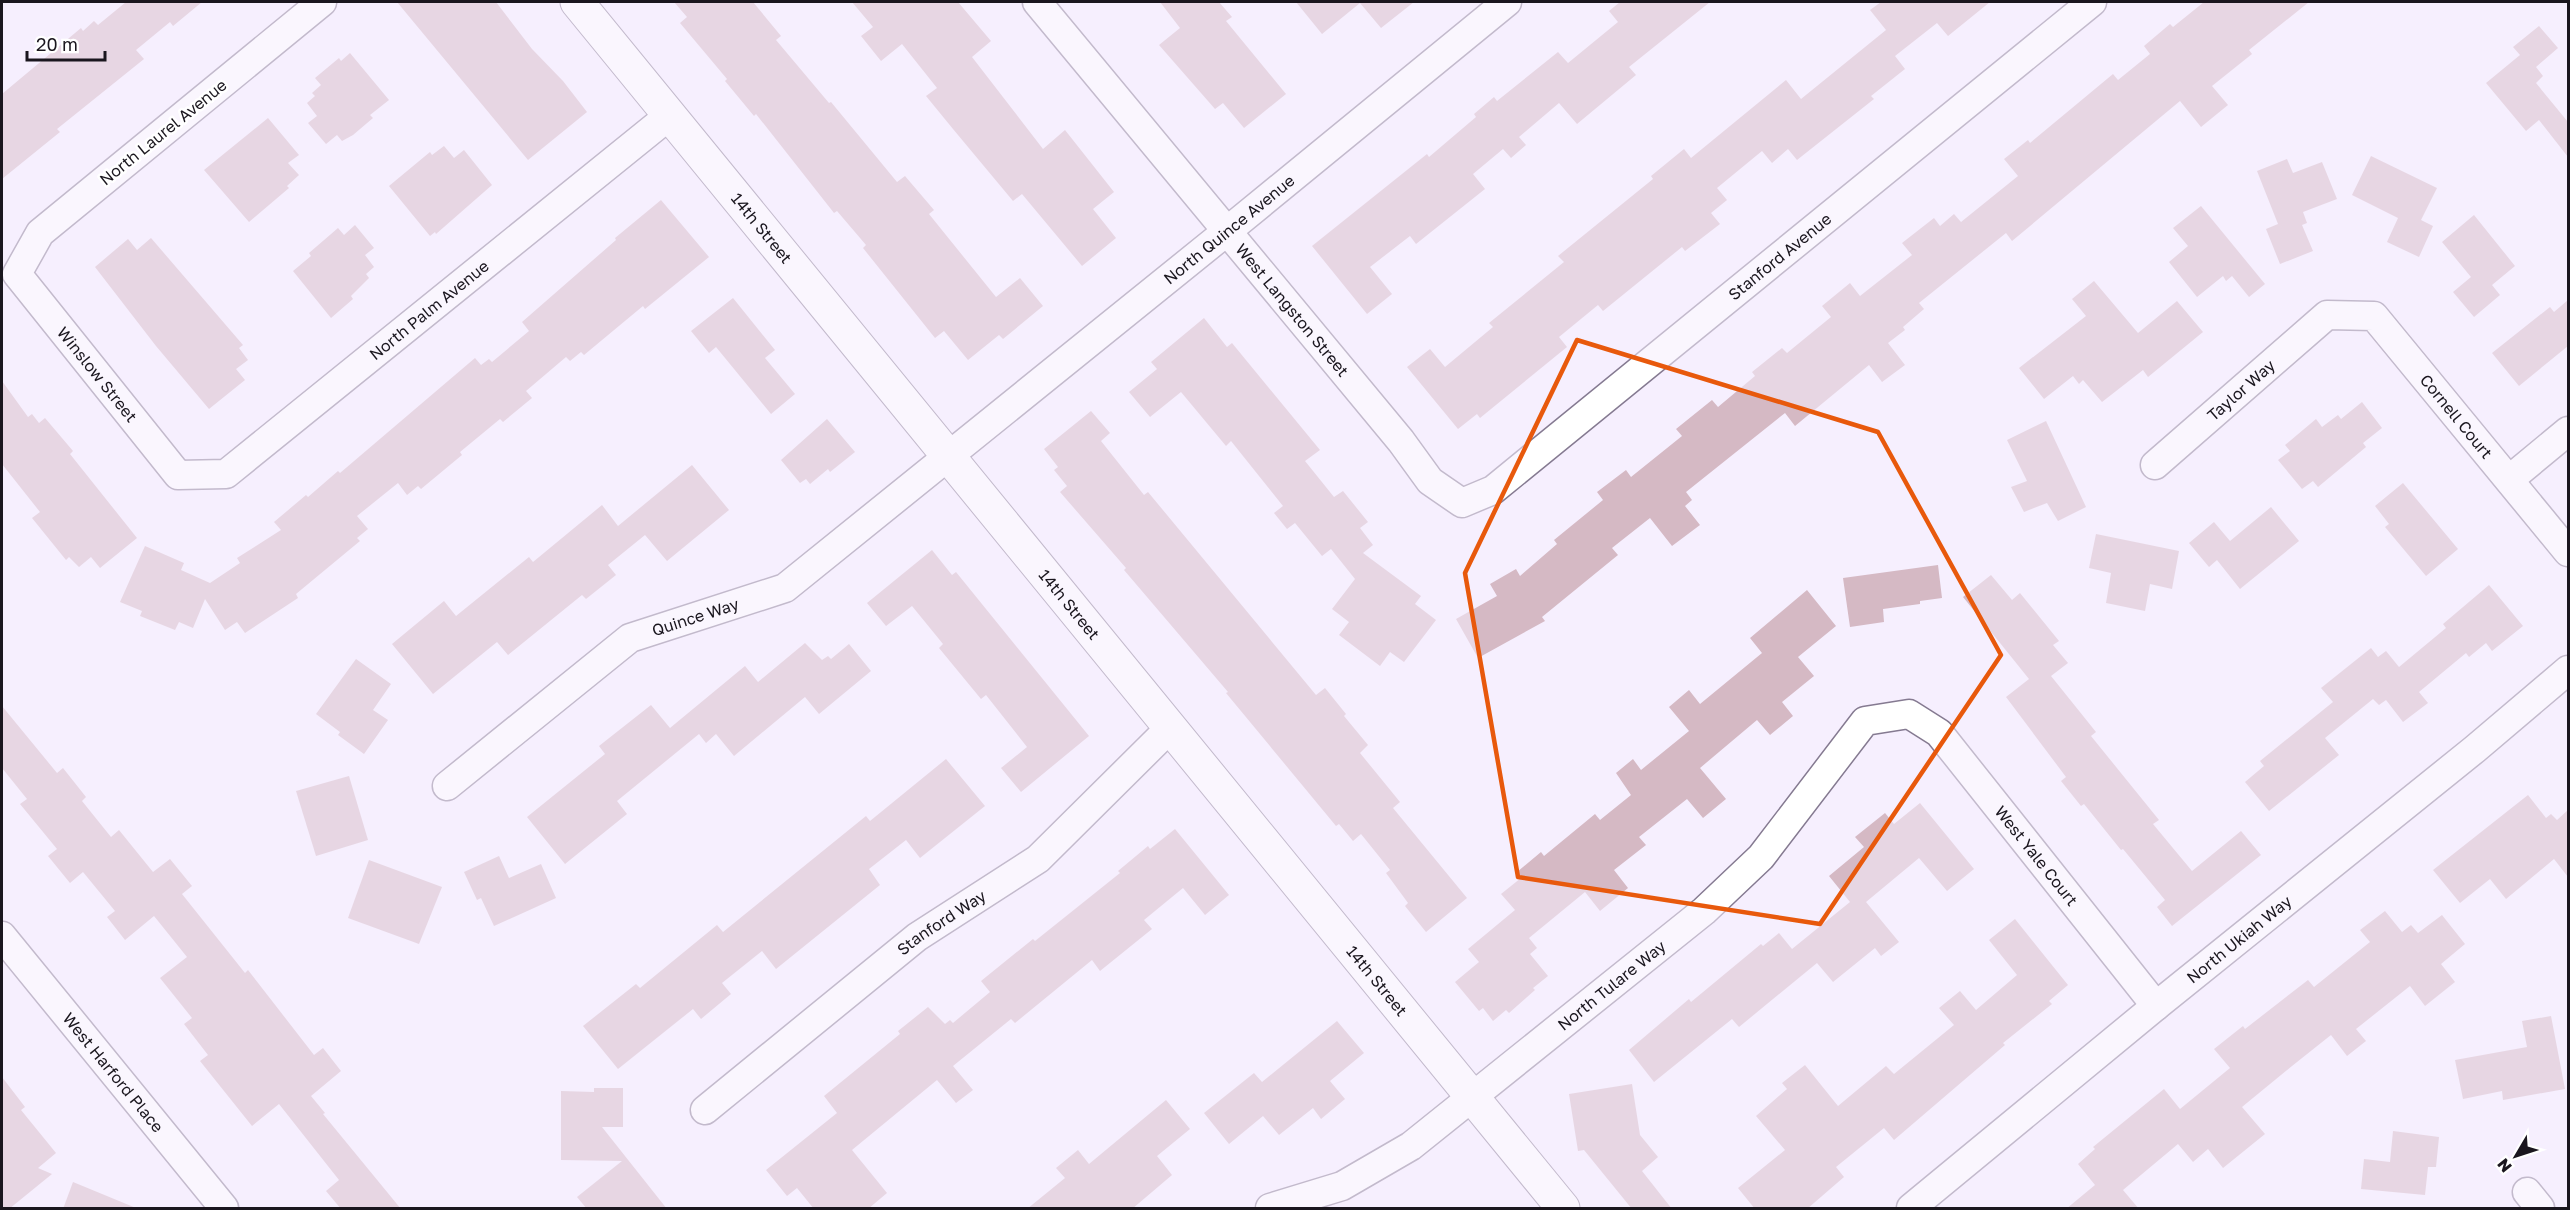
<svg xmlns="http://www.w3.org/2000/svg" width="2570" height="1210" viewBox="0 0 2570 1210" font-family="'Golos Text',sans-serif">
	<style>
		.building { fill: #d5b9c4 }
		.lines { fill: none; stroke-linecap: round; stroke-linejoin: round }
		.minor-casing { stroke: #857a91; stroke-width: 31 }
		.tertiary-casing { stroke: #857a91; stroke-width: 35 }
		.minor { stroke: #fff; stroke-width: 28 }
		.tertiary { stroke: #fff; stroke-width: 33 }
		.marked { fill: none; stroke: #e8590c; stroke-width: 4.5; stroke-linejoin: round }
		.labels { text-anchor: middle; stroke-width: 5; stroke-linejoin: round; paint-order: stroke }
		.street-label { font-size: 16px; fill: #1a161e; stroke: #fff }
	</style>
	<rect width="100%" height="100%" fill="#f6effe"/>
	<g class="building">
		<path d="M 126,2 L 202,2 L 173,26 L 170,22 L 136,50 L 144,59 L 57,129 L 60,132 L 2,179 L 2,94 L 81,28 L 83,31 L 94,21 L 98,25 Z"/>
		<path d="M 397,2 L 496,2 L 532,49 L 563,81 L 587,112 L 528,160 Z"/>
		<path d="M 674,2 L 753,2 L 781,36 L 776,40 L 829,103 L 831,102 L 897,182 L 905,176 L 934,210 L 929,214 L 996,297 L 1020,278 L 1043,306 L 1003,339 L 999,335 L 968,360 L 944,331 L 935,338 L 863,248 L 866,245 L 837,211 L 834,213 L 756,114 L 754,116 L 725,81 L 727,79 L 680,23 L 687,17 Z"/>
		<path d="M 852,2 L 958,2 L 991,41 L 972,57 L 1043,149 L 1065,130 L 1114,192 L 1093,209 L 1116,238 L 1082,266 L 1022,194 L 1013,201 L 953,129 L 926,96 L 937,88 L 902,44 L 881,61 L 861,36 L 873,27 Z"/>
		<path d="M 1160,2 L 1219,2 L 1232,17 L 1226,21 L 1286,94 L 1244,128 L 1223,103 L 1215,109 L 1159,45 L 1180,28 Z"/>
		<path d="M 1296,2 L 1414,2 L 1381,28 L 1360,3 L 1322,34 Z"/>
		<path d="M 1620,2 L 1710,2 L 1629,67 L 1636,75 L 1577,124 L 1559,103 L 1519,137 L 1526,145 L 1511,158 L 1503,149 L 1473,174 L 1485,189 L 1416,244 L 1410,236 L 1370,267 L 1392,294 L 1367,314 L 1312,246 L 1427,154 L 1429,157 L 1476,117 L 1474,114 L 1494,97 L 1497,101 L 1558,52 L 1568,63 L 1618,22 L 1609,11 Z"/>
		<path d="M 1881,2 L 1990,2 L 1948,36 L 1937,23 L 1895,56 L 1905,69 L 1871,96 L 1874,99 L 1797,160 L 1788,149 L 1772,163 L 1762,151 L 1717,188 L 1727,200 L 1711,213 L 1720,224 L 1685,251 L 1682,247 L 1603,311 L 1598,305 L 1559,337 L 1567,347 L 1480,418 L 1477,414 L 1458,429 L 1407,367 L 1430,349 L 1445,367 L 1493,327 L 1489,323 L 1564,262 L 1558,256 L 1653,179 L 1651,176 L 1684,149 L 1691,158 L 1786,80 L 1801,99 L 1886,30 L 1870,10 Z"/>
		<path d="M 2204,2 L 2309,2 L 2249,50 L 2252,54 L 2212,86 L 2228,105 L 2201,127 L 2180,101 L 2012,241 L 2006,233 L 1919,303 L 1924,309 L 1903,327 L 1905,330 L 1888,343 L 1905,365 L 1882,382 L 1869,365 L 1795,426 L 1785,413 L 1686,492 L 1692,500 L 1685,506 L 1700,525 L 1672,546 L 1650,518 L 1612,548 L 1618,555 L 1542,617 L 1545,621 L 1478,658 L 1456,619 L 1497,596 L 1490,584 L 1516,569 L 1520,576 L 1557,544 L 1554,540 L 1603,500 L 1597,492 L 1626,470 L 1631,477 L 1682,436 L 1676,429 L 1712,400 L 1718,407 L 1755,376 L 1752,372 L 1782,348 L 1787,353 L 1831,317 L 1822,306 L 1850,283 L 1860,296 L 1912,255 L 1902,243 L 1934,218 L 1940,226 L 1954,214 L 1961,222 L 2018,176 L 2004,159 L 2028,140 L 2030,143 L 2113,74 L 2118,80 L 2150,54 L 2144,46 L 2170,24 L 2173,27 Z"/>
		<path d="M 2539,26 L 2558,48 L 2536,67 L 2543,76 L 2536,83 L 2568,122 L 2568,157 L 2539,120 L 2526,131 L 2486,83 L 2520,55 L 2513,47 Z"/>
		<path d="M 350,53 L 389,100 L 370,115 L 373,118 L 353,135 L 342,141 L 337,135 L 326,144 L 308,123 L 317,116 L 307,103 L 315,96 L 312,93 L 321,85 L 315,78 L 339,58 L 341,61 Z"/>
		<path d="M 268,118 L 299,155 L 288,163 L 299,175 L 287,186 L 289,188 L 249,222 L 204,170 Z"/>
		<path d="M 444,146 L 454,158 L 464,150 L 492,185 L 436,234 L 435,232 L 430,236 L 389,186 L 430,152 L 432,155 Z"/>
		<path d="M 2371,156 L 2437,188 L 2421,220 L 2433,226 L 2419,257 L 2387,242 L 2398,218 L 2352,195 Z"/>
		<path d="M 2287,159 L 2293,173 L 2322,162 L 2337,199 L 2303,212 L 2307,223 L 2302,225 L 2313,251 L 2280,264 L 2266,229 L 2278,224 L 2257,171 Z"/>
		<path d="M 661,200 L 709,257 L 645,309 L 643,306 L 584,355 L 581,352 L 570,361 L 566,357 L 526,391 L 532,398 L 503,422 L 500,419 L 460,452 L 462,455 L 421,489 L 418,486 L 407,495 L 398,483 L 357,516 L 368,529 L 357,538 L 360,541 L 296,594 L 298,598 L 245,633 L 237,622 L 225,630 L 205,599 L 193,628 L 179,622 L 175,630 L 140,616 L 142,611 L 120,602 L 145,546 L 184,563 L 181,570 L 210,583 L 240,563 L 237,558 L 281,530 L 274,522 L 306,495 L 308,497 L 338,471 L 340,473 L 475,358 L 481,365 L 489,359 L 492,362 L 529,331 L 522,322 L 616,240 L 615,238 Z"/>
		<path d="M 2201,206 L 2265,284 L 2249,297 L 2232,276 L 2226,281 L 2223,276 L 2197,297 L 2169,262 L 2188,246 L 2173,228 Z"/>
		<path d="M 2474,215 L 2515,266 L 2492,285 L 2500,295 L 2474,317 L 2453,292 L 2471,277 L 2442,242 Z"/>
		<path d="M 355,225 L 374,248 L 365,255 L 374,267 L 366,274 L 369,278 L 351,296 L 353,299 L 331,318 L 293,271 L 311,256 L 309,253 L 338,228 L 344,235 Z"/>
		<path d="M 151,238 L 243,345 L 239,348 L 248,360 L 236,369 L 245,380 L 209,409 L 156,346 L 95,267 L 128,239 L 137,250 Z"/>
		<path d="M 2094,281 L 2138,333 L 2177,301 L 2203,332 L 2148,377 L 2143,370 L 2102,402 L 2083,380 L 2079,384 L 2073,376 L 2044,399 L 2019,368 L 2086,316 L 2072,299 Z"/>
		<path d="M 733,298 L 775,350 L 765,358 L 795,394 L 771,414 L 716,347 L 709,353 L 691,331 Z"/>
		<path d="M 2568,300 L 2568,346 L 2519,386 L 2492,353 L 2550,307 L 2554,312 Z"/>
		<path d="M 1204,318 L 1227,347 L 1232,343 L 1320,450 L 1305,461 L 1334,497 L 1343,491 L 1368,522 L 1360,528 L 1373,545 L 1363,553 L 1421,596 L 1415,604 L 1436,620 L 1404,662 L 1390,652 L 1380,666 L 1339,635 L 1349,622 L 1332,609 L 1355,579 L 1331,549 L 1322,556 L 1295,523 L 1287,529 L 1274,513 L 1283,506 L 1231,441 L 1226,446 L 1181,392 L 1150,417 L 1129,392 L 1157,369 L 1151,362 Z"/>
		<path d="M 2,381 L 28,417 L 32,414 L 39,423 L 45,418 L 73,451 L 70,454 L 137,538 L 100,568 L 91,557 L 79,567 L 69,557 L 66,560 L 32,518 L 40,512 L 2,464 Z"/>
		<path d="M 2362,402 L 2382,428 L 2363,443 L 2366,447 L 2318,487 L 2313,481 L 2302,489 L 2278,460 L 2290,451 L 2285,445 L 2316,419 L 2322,427 L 2338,415 L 2341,419 Z"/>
		<path d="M 1091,411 L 1110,433 L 1101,441 L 1144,495 L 1148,492 L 1316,695 L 1325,688 L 1346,714 L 1344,716 L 1368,745 L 1360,753 L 1400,802 L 1393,808 L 1467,898 L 1426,932 L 1405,906 L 1408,903 L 1386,873 L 1390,870 L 1361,834 L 1353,841 L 1339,824 L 1336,826 L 1226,693 L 1228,692 L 1124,570 L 1126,568 L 1060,492 L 1067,486 L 1054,470 L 1058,467 L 1044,449 Z"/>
		<path d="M 827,419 L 855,452 L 830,472 L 828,469 L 810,484 L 806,479 L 800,483 L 781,460 Z"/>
		<path d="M 2046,421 L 2086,507 L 2058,521 L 2047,503 L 2024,512 L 2011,487 L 2027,481 L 2007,440 Z"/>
		<path d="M 692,465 L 729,510 L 667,561 L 645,535 L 608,565 L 616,575 L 586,599 L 582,595 L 508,655 L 497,642 L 433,694 L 392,644 L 444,601 L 456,616 L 529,557 L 533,562 L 602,505 L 618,526 Z"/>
		<path d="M 2403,483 L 2458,549 L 2426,576 L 2385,527 L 2389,524 L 2375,506 Z"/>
		<path d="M 2271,507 L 2299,541 L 2240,589 L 2217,560 L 2209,567 L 2189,543 L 2214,522 L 2230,541 Z"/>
		<path d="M 2096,534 L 2179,551 L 2172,589 L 2150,584 L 2145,611 L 2106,603 L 2111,573 L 2089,568 Z"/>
		<path d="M 932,550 L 952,575 L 956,572 L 1089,736 L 1021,792 L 1001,768 L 1027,747 L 986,695 L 981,699 L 939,648 L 943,644 L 912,606 L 886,626 L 867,603 Z"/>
		<path d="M 1938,565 L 1942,598 L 1920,601 L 1920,604 L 1883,609 L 1884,622 L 1850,627 L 1843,578 Z"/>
		<path d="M 1991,575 L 2012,600 L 2020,593 L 2059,641 L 2053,645 L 2068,663 L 2051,676 L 2096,732 L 2091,736 L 2159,820 L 2153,824 L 2192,871 L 2241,831 L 2261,855 L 2172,926 L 2157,907 L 2165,900 L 2123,849 L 2121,850 L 2084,804 L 2081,806 L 2061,781 L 2066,777 L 2006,697 L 2029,679 L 1963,597 Z"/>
		<path d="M 2489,585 L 2523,626 L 2492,651 L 2486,643 L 2469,657 L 2466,653 L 2419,692 L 2428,703 L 2403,722 L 2386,700 L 2379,705 L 2373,699 L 2325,738 L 2339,755 L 2269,811 L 2245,782 L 2264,766 L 2260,761 L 2333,702 L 2321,688 L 2371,648 L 2378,657 L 2386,651 L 2399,667 L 2446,628 L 2443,624 Z"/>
		<path d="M 1807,590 L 1836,626 L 1798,657 L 1814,676 L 1782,702 L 1793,716 L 1770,735 L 1757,720 L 1700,768 L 1726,799 L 1703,818 L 1687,799 L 1639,837 L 1646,845 L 1614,870 L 1628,888 L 1600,911 L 1585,892 L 1529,938 L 1537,948 L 1530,954 L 1548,976 L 1533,988 L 1535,990 L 1509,1013 L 1506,1010 L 1493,1021 L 1483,1008 L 1479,1011 L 1455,982 L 1479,962 L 1468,949 L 1515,910 L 1501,894 L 1521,878 L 1517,872 L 1541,852 L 1544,856 L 1595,814 L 1600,820 L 1631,795 L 1616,773 L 1633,759 L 1641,770 L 1689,731 L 1669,707 L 1689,690 L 1700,704 L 1762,653 L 1750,638 Z"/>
		<path d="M 805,643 L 822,660 L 828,656 L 831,659 L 849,644 L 871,671 L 819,714 L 805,697 L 734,756 L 716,734 L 706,743 L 699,734 L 617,801 L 627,814 L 565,864 L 527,817 L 605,754 L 599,746 L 651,705 L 670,728 L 745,666 L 758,682 Z"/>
		<path d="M 356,659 L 391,684 L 373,710 L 388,720 L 364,754 L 338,735 L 340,732 L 316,714 Z"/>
		<path d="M 2,706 L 57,773 L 63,768 L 86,797 L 82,801 L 111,837 L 119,830 L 153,872 L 170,859 L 192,886 L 182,894 L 245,973 L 248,970 L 314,1055 L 323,1048 L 341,1071 L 311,1096 L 325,1113 L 323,1114 L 401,1209 L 341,1209 L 326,1191 L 339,1180 L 279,1104 L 252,1126 L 200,1061 L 208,1055 L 184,1024 L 192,1018 L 160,978 L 187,957 L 154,916 L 125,940 L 107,917 L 115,911 L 83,872 L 70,883 L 48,856 L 57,849 L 20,804 L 27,799 L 2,768 Z"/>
		<path d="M 946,759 L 985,806 L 920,858 L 906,840 L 869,869 L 880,885 L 776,969 L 762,951 L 722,983 L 731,994 L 701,1019 L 693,1009 L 618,1069 L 583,1026 L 636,984 L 640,988 L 717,925 L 723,932 L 866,816 L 870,821 Z"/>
		<path d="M 349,776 L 368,840 L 316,856 L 296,791 Z"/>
		<path d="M 2528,795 L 2546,818 L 2551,814 L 2557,820 L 2568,810 L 2568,877 L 2554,859 L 2506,899 L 2490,879 L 2460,903 L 2433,870 Z"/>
		<path d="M 1920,803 L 1974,869 L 1947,891 L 1919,858 L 1866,902 L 1899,942 L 1881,956 L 1875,948 L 1833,982 L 1817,963 L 1739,1027 L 1732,1019 L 1654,1082 L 1629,1050 L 1689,999 L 1691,1002 L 1761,944 L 1763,946 L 1779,933 L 1792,949 L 1850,902 L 1829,876 L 1864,847 L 1855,837 L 1885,813 L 1894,824 Z"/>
		<path d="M 1175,829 L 1229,895 L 1205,915 L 1183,888 L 1144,920 L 1152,929 L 1100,971 L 1092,960 L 1015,1023 L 1011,1019 L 953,1066 L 973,1090 L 956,1103 L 937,1080 L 852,1150 L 887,1193 L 868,1209 L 814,1209 L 797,1188 L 787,1196 L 766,1170 L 837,1113 L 824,1096 L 900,1034 L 898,1031 L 928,1007 L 945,1024 L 950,1020 L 953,1023 L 990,992 L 981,981 L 1033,939 L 1035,941 L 1120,873 L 1118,871 L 1148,846 L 1150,849 Z"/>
		<path d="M 499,856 L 509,878 L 541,864 L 556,898 L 494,926 L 481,898 L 477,900 L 464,872 Z"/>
		<path d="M 369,860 L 442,887 L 419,944 L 348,918 Z"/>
		<path d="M 2385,911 L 2402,932 L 2411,925 L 2418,933 L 2442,915 L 2465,944 L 2441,964 L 2455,982 L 2425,1006 L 2410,986 L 2356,1029 L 2366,1041 L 2347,1056 L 2331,1035 L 2292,1066 L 2242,1107 L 2265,1134 L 2223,1168 L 2208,1149 L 2193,1162 L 2178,1144 L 2123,1190 L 2139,1209 L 2066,1209 L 2095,1185 L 2078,1164 L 2095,1149 L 2093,1147 L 2164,1089 L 2180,1109 L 2230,1068 L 2214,1049 L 2243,1026 L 2245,1029 L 2308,980 L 2314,987 L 2370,942 L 2360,930 Z"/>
		<path d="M 2015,919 L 2068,985 L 2049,1001 L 2052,1004 L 2003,1043 L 2005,1045 L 1894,1140 L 1884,1128 L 1836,1167 L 1844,1177 L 1807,1209 L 1755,1209 L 1738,1188 L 1785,1150 L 1756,1116 L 1787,1089 L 1782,1083 L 1805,1065 L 1838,1106 L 1886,1066 L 1894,1074 L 1954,1025 L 1939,1008 L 1960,991 L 1976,1010 L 2017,975 L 1989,940 Z"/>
		<path d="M 2551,1016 L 2565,1089 L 2503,1100 L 2502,1091 L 2463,1099 L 2455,1060 L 2527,1047 L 2522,1021 Z"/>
		<path d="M 1337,1021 L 1364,1053 L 1330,1081 L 1345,1099 L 1321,1119 L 1313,1108 L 1279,1135 L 1263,1116 L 1229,1144 L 1204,1113 L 1254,1073 L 1262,1082 Z"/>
		<path d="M 2,1077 L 25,1107 L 21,1110 L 56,1153 L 38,1168 L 52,1174 L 9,1209 L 2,1209 Z"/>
		<path d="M 1632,1084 L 1640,1135 L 1658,1157 L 1642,1171 L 1672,1209 L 1632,1209 L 1584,1150 L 1578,1151 L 1569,1094 Z"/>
		<path d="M 594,1088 L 623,1088 L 623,1127 L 602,1127 L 667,1209 L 587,1209 L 577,1197 L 622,1161 L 561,1160 L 561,1091 L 594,1092 Z"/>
		<path d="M 1166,1100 L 1190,1129 L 1157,1156 L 1172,1175 L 1132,1209 L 1027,1209 L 1065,1178 L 1056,1168 L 1078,1150 L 1089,1164 Z"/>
		<path d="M 2393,1131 L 2439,1137 L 2436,1167 L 2428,1167 L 2425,1195 L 2361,1189 L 2364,1159 L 2390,1162 Z"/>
		<path d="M 73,1182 L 136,1208 L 136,1209 L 63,1209 Z"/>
	</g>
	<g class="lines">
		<defs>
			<g id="minor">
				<path id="s1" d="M 322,2 L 40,233 L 17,274 L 178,475 L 226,474 L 670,115"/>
				<path id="s2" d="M 1037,2 L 1401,441 L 1430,481 L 1462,503 L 1493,490 L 2092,2"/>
				<path id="s3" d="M 2155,465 L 2327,315 L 2374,316 L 2568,552"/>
				<path d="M 2510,479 L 2568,431"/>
				<path id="s4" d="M 447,786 L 630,638 L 785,588 L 1226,232 L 1507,2"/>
				<path id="s5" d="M 2,936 L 224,1208"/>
				<path id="s6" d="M 705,1110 L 917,937 L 1038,859 L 1170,728"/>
				<path d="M 2527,1192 L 2540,1208"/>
				<path id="s7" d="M 1270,1208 L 1342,1186 L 1411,1146 L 1704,911 L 1761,857 L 1865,721 L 1909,714 L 1939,733 L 2156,1006"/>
				<path id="s8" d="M 1911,1208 L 2156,1006 L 2475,749 L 2568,670"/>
			</g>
			<g id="tertiary">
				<path id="s9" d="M 577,2 L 1563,1208"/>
			</g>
		</defs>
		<use href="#minor" class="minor-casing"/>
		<use href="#tertiary" class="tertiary-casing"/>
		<use href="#minor" class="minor"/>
		<use href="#tertiary" class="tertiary"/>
	</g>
	<path d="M0 0H2570V1210H0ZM 1577,340 L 1878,432 L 2001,655 L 1820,924 L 1518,877 L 1465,573 Z" fill="#f6effe" fill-opacity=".55" fill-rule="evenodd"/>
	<path class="marked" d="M 1577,340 L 1878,432 L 2001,655 L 1820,924 L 1518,877 L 1465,573 Z"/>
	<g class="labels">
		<g class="street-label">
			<text transform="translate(163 132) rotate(-39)" y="6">North Laurel Avenue</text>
			<text dy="6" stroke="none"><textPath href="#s9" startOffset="292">14th Street</textPath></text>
			<text dy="6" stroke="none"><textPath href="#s4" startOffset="969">North Quince Avenue</textPath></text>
			<text dy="6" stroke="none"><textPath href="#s2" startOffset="1062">Stanford Avenue</textPath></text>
			<text dy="6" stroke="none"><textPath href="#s1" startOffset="978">North Palm Avenue</textPath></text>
			<text dy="6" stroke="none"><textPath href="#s2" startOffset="400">West Langston Street</textPath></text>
			<text dy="6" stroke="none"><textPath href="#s1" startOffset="540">Winslow Street</textPath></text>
			<text dy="6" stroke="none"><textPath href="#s3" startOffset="114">Taylor Way</textPath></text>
			<text dy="6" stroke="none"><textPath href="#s3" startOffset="405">Cornell Court</textPath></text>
			<text dy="6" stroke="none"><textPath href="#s9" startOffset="778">14th Street</textPath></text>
			<text dy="6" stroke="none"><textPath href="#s4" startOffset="304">Quince Way</textPath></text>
			<text dy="6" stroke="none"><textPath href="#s7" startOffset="1017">West Yale Court</textPath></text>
			<text dy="6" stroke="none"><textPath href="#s6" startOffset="302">Stanford Way</textPath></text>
			<text dy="6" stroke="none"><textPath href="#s8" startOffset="424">North Ukiah Way</textPath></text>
			<text dy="6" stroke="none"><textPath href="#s9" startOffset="1264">14th Street</textPath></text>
			<text dy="6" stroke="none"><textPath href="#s7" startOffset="412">North Tulare Way</textPath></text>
			<text dy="6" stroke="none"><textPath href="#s5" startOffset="176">West Harford Place</textPath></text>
		</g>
	</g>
	<rect width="2570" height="1210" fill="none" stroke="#1a161e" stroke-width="6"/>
	<g transform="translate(2516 1156) rotate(231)" stroke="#ffffff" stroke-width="4.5" paint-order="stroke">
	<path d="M0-4.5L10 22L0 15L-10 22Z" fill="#1a161e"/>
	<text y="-9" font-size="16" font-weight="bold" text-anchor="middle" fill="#1a161e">N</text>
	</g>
	<path d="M27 51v9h78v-9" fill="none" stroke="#1a161e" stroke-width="3"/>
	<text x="36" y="51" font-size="18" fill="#1a161e" stroke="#ffffff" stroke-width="4.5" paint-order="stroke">20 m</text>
</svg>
